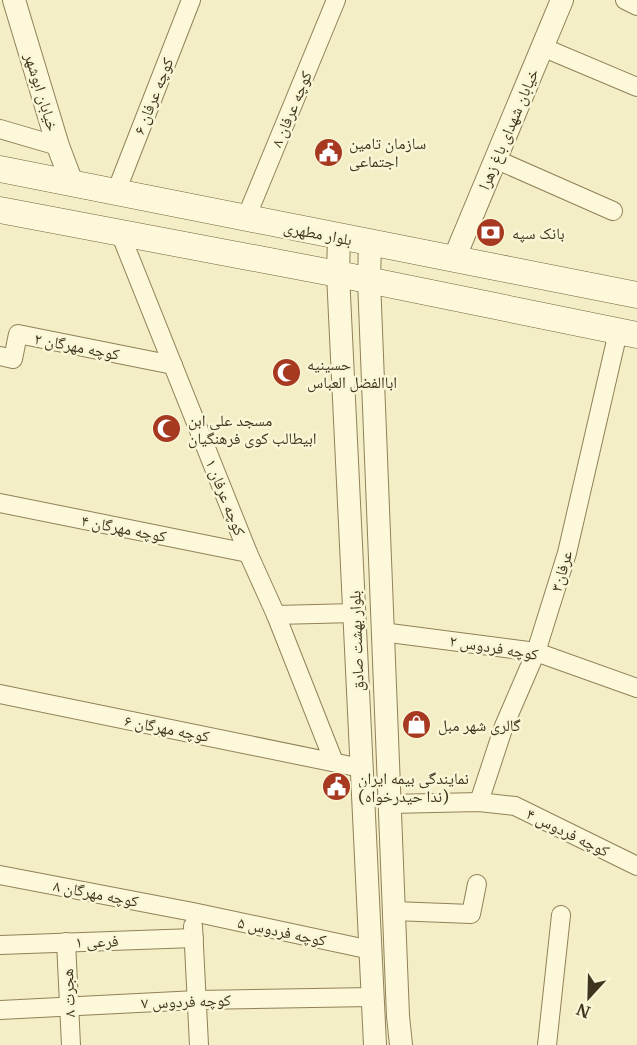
<svg xmlns="http://www.w3.org/2000/svg" width="637" height="1045" viewBox="0 0 637 1045" font-family="Merriweather,'Noto Naskh Arabic',serif">
	<style>
		.lines { fill: none; stroke-linecap: round; stroke-linejoin: round }
		.minor-casing { stroke: #918158; stroke-width: 20 }
		.tertiary-casing { stroke: #918158; stroke-width: 24 }
		.secondary-casing { stroke: #73613b; stroke-width: 27 }
		.minor { stroke: #fcf8d9; stroke-width: 18 }
		.tertiary { stroke: #fcf8d9; stroke-width: 22 }
		.secondary { stroke: #fcf8d9; stroke-width: 26 }
		.labels { text-anchor: middle; stroke-width: 5; stroke-linejoin: round; paint-order: stroke }
		.street-label { font-size: 16px; fill: #3f341e; stroke: #f9f6d5 }
		.poi-label { font-size: 16px; fill: #3f341e; stroke: #f9f6d5; text-anchor: start }
	</style>
	<rect width="100%" height="100%" fill="#f3eec5"/>
	<g class="lines">
		<defs>
			<g id="minor">
				<path d="M 625,0 L 637,6"/>
				<path d="M 542,47 L 637,87"/>
				<path d="M 0,129 L 58,146"/>
				<path d="M 495,159 L 613,211"/>
				<path d="M 116,192 L 191,0"/>
				<path d="M 246,218 L 336,0"/>
				<path d="M 120,233 L 248,553 L 276,615 L 334,762"/>
				<path d="M 0,356 L 13,359 L 18,334 L 173,365"/>
				<path d="M 0,503 L 248,553"/>
				<path d="M 276,615 L 355,613"/>
				<path d="M 382,632 L 536,652 L 637,688"/>
				<path d="M 0,694 L 361,768"/>
				<path d="M 479,802 L 504,726 L 536,652 L 567,553 L 618,332"/>
				<path d="M 390,804 L 479,802 L 515,806 L 637,866"/>
				<path d="M 0,875 L 193,912 L 371,950"/>
				<path d="M 394,911 L 471,914 L 477,884"/>
				<path d="M 193,926 L 199,1045"/>
				<path d="M 66,942 L 71,1045"/>
				<path d="M 0,945 L 194,938"/>
				<path d="M 0,1010 L 197,1000 L 372,997"/>
				<path d="M 547,1045 L 561,915"/>
			</g>
			<g id="tertiary">
				<path d="M 14,0 L 58,146 L 72,183"/>
				<path d="M 339,237 L 338,274 L 375,1045"/>
				<path d="M 370,243 L 369,280 L 398,1016 L 401,1045"/>
				<path d="M 454,259 L 562,0"/>
			</g>
			<g id="secondary">
				<path d="M 0,169 L 637,295"/>
				<path d="M 0,210 L 338,274 L 637,335"/>
			</g>
		</defs>
		<use href="#minor" class="minor-casing"/>
		<use href="#tertiary" class="tertiary-casing"/>
		<use href="#secondary" class="secondary-casing"/>
		<use href="#minor" class="minor"/>
		<use href="#tertiary" class="tertiary"/>
		<use href="#secondary" class="secondary"/>
	</g>
	<defs>
		<symbol id="civic-disc" viewBox="-11 -11 22 22"><circle r="9.5" fill="#a73921" stroke="#f9f6d5"/><path d="M-.6-6.5H3V-4.5H.6V-3L4-1V1h2V6H-6V1h2V-1L-.6-3ZM-1.2 2.5V6h2.4V2.5Z" fill="#fff"/></symbol>
		<symbol id="bank-disc" viewBox="-11 -11 22 22"><circle r="9.5" fill="#a73921" stroke="#f9f6d5"/><path d="M-6-4H6V4H-6ZM0-2.3a2.3 2.3 0 1 0 0 4.6a2.3 2.3 0 1 0 0-4.6Z" fill="#fff"/></symbol>
		<symbol id="mosque-disc" viewBox="-11 -11 22 22"><circle r="9.5" fill="#a73921" stroke="#f9f6d5"/><path d="M3.5-4.9A6 6 0 1 0 3.5 4.9A5 5 0 1 1 3.5-4.9Z" fill="#fff"/></symbol>
		<symbol id="shop-disc" viewBox="-11 -11 22 22"><circle r="9.5" fill="#a73921" stroke="#f9f6d5"/><path d="M-5-2.5h2.3a2.7 3.5 0 0 1 5.4 0H5L5.5 6h-11ZM-1.5-2.5h3a1.5 2.3 0 0 0-3 0Z" fill="#fff"/></symbol>
	</defs>
	<g fill-rule="evenodd">
		<use href="#civic-disc" x="312" y="136" width="33" height="33"/>
		<use href="#bank-disc" x="474" y="216" width="33" height="33"/>
		<use href="#mosque-disc" x="270" y="356" width="33" height="33"/>
		<use href="#mosque-disc" x="150" y="412" width="33" height="33"/>
		<use href="#shop-disc" x="400" y="708" width="33" height="33"/>
		<use href="#civic-disc" x="320" y="770" width="33" height="33"/>
	</g>
	<g class="labels">
		<g class="street-label">
			<text transform="translate(42 92) rotate(73)" y="6">خیابان ابوشهر</text>
			<text transform="translate(153 96) rotate(-68)" y="6">کوچه عرفان ۶</text>
			<text transform="translate(291 109) rotate(-67)" y="6">کوچه عرفان ۸</text>
			<text transform="translate(508 129) rotate(-67)" y="6">خیابان شهدای باغ‌ زهرا</text>
			<text transform="translate(318 233) rotate(11)" y="6">بلوار مطهری</text>
			<text transform="translate(77 346) rotate(11)" y="6">کوچه مهرگان ۲</text>
			<text transform="translate(226 497) rotate(68)" y="6">کوچه عرفان ۱</text>
			<text transform="translate(124 528) rotate(11)" y="6">کوچه مهرگان ۴</text>
			<text transform="translate(561 571) rotate(-74)" y="6">عرفان۳</text>
			<text transform="translate(356 641) rotate(-92)" y="6">بلوار بهشت صادق</text>
			<text transform="translate(494 647) rotate(9)" y="6">کوچه فردوس ۲</text>
			<text transform="translate(167 728) rotate(11)" y="6">کوچه مهرگان ۶</text>
			<text transform="translate(568 832) rotate(26)" y="6">کوچه فردوس ۴</text>
			<text transform="translate(96 893) rotate(11)" y="6">کوچه مهرگان ۸</text>
			<text transform="translate(282 931) rotate(12)" y="6">کوچه فردوس ۵</text>
			<text transform="translate(97 941) rotate(-2)" y="6">فرعی ۱</text>
			<text transform="translate(68 993) rotate(-93)" y="6">هجرت ۸</text>
			<text transform="translate(186 1001) rotate(-2)" y="6">کوچه فردوس ۷</text>
		</g>
		<g class="poi-label">
			<text x="349" y="149">سازمان تامین<tspan x="349" dy="18">اجتماعی</tspan></text>
			<text x="512" y="239">بانک سپه</text>
			<text x="307" y="370">حسینیه<tspan x="307" dy="18">اباالفضل العباس</tspan></text>
			<text x="188" y="426">مسجد علی ابن<tspan x="188" dy="18">ابیطالب کوی فرهنگیان</tspan></text>
			<text x="438" y="731">گالری شهر مبل</text>
			<text x="358" y="784">نمایندگی بیمه ایران<tspan x="358" dy="18">(ندا حیدرخواه)</tspan></text>
		</g>
	</g>
	<g transform="translate(589 997) rotate(202)" stroke="#f9f6d5" stroke-width="4.5" paint-order="stroke">
	<path d="M0-4.5L10 22L0 15L-10 22Z" fill="#3f341e"/>
	<text y="-9" font-size="16" font-weight="bold" text-anchor="middle" fill="#3f341e">N</text>
	</g>
</svg>
